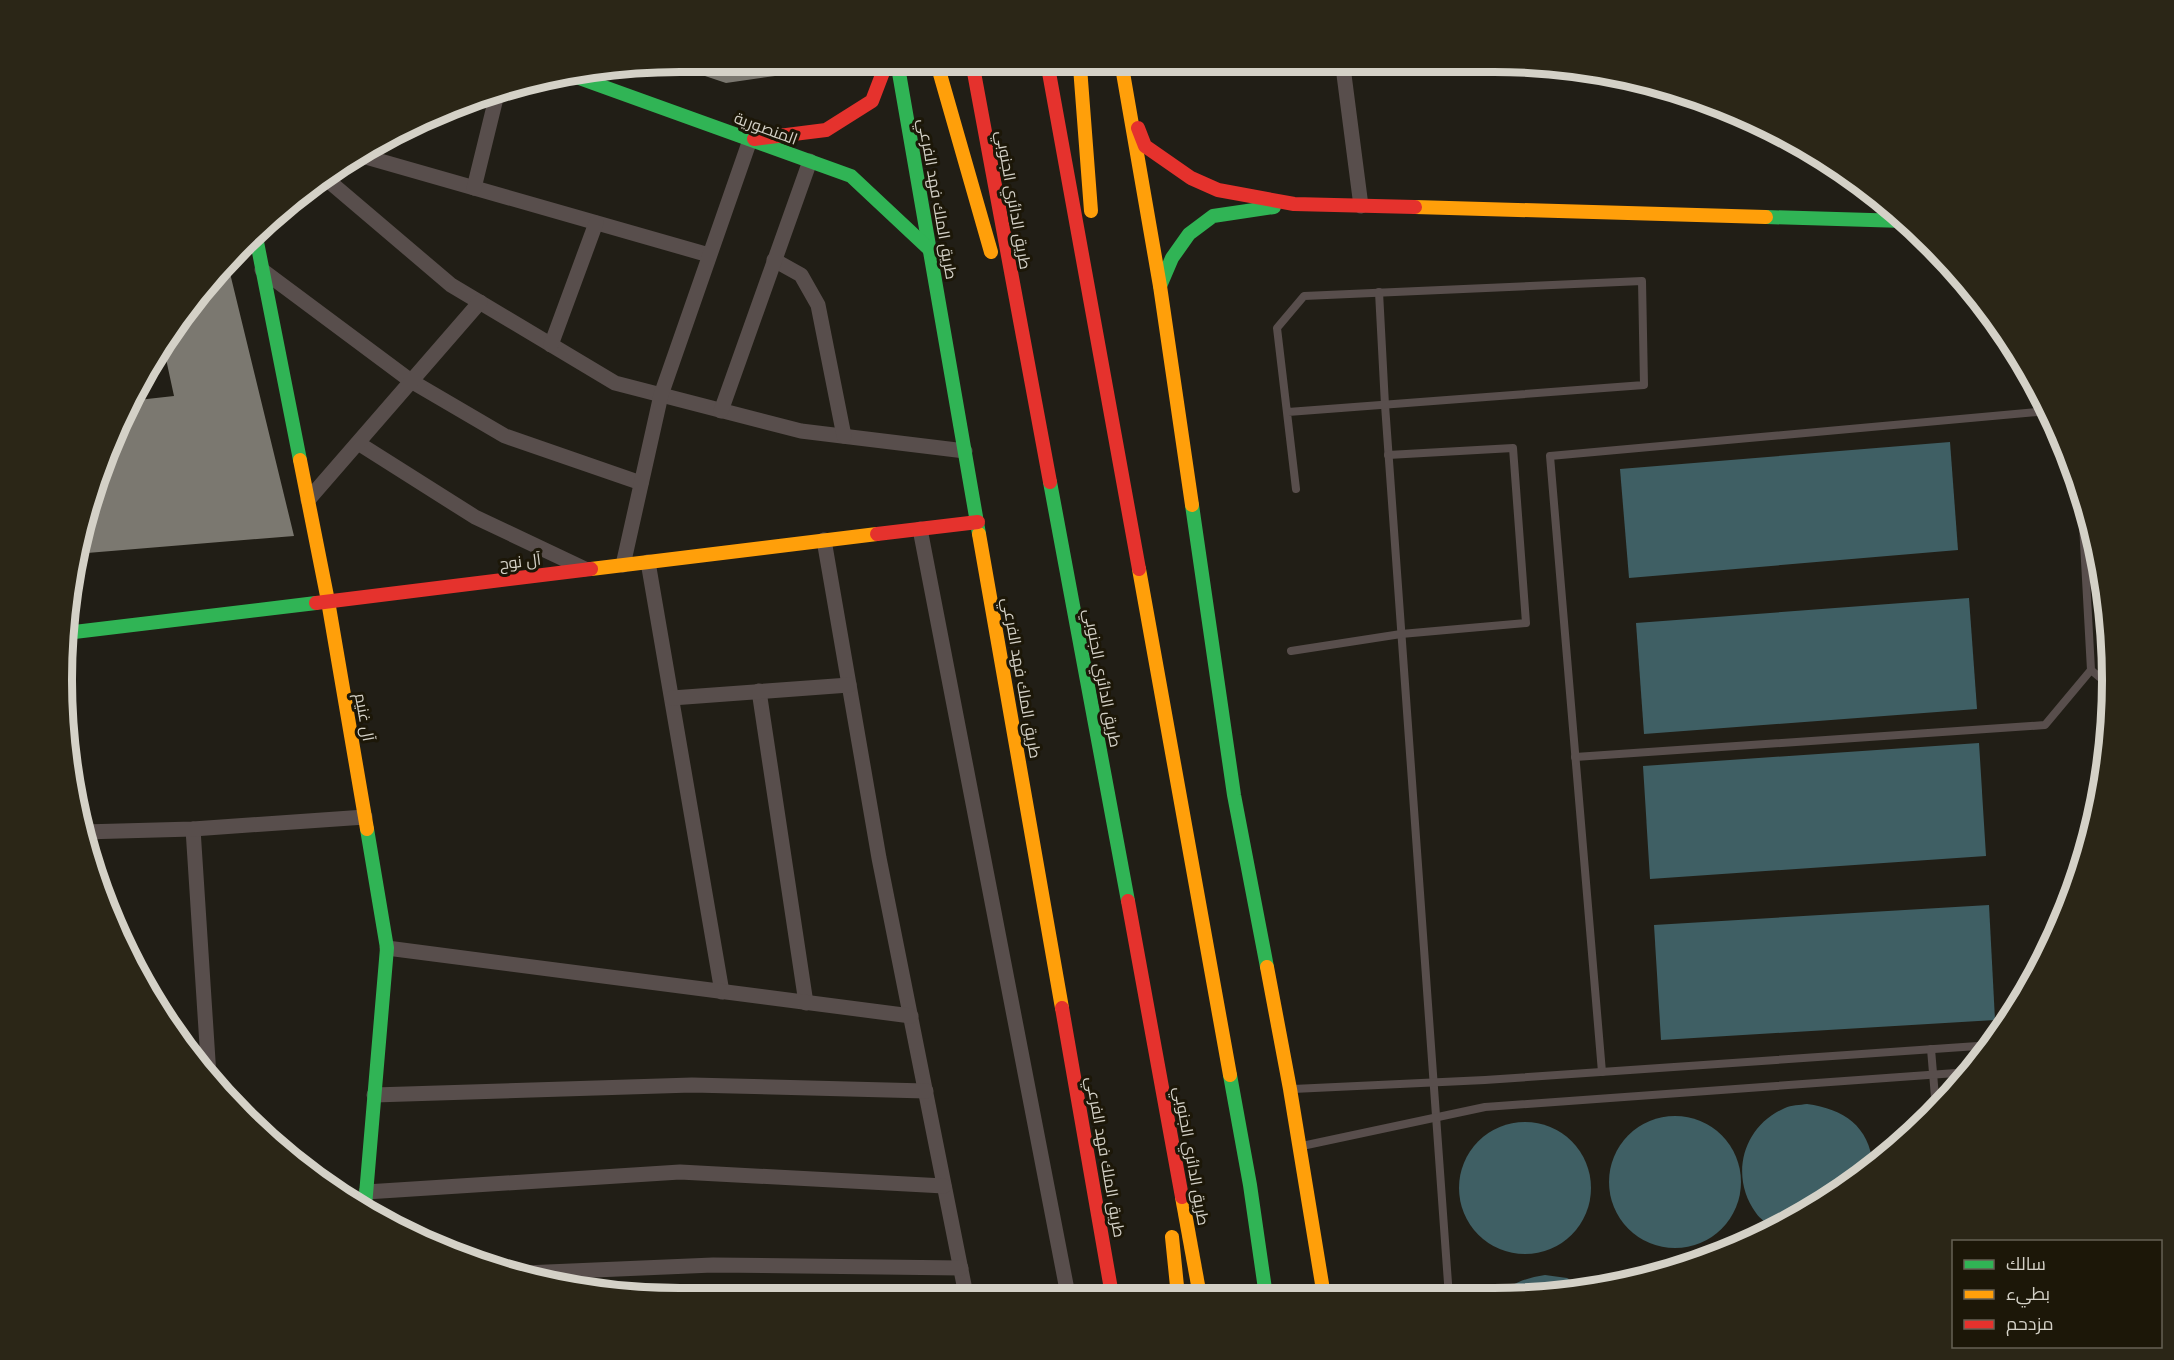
<svg xmlns="http://www.w3.org/2000/svg" width="2174" height="1360" viewBox="0 0 2174 1360" font-family="Montserrat,Cairo,sans-serif">
	<style>
		.water { fill: #3f5f64 }
		.building { fill: #7b7870 }
		.lines { fill: none; stroke-linecap: round; stroke-linejoin: round }
		.lane { stroke: #584e4c; stroke-width: 8 }
		.street { stroke: #584e4c; stroke-width: 15 }
		.fast { stroke: #30b455; stroke-width: 14 }
		.slow { stroke: #ff9f0a; stroke-width: 14 }
		.jam { stroke: #e5322d; stroke-width: 14 }
		.labels { text-anchor: middle; stroke-width: 6; stroke-linejoin: round; paint-order: stroke }
		.street-label { font-size: 16px; fill: #d4d1c7; stroke: #1c1708 }
		.rim { fill: none; stroke: #d4d1c7; stroke-width: 8 }
	</style>
	<rect width="100%" height="100%" fill="#211e16"/>
	<g class="water">
		<path d="M 1950,442 L 1958,550 L 1629,578 L 1620,469 Z"/>
		<path d="M 1969,598 L 1977,709 L 1644,734 L 1636,623 Z"/>
		<path d="M 1979,743 L 1986,856 L 1650,879 L 1643,766 Z"/>
		<path d="M 1989,905 L 1995,1020 L 1661,1040 L 1654,925 Z"/>
		<path d="M 1807,1104 C 1844,1109 1869,1126 1873,1165 L 1803,1216 L 1773,1228 C 1767,1223 1760,1219 1756,1213 C 1729,1176 1743,1126 1785,1108 C 1791,1105 1800,1105 1807,1104 Z"/>
		<circle cx="1675" cy="1182" r="66"/>
		<circle cx="1525" cy="1188" r="66"/>
		<path d="M 1545,1275 L 1567,1278 L 1586,1289 L 1535,1297 L 1497,1297 C 1511,1283 1526,1278 1545,1275 Z"/>
	</g>
	<g class="building">
		<path d="M 687,67 L 774,67 L 775,76 L 726,83 L 687,70 Z"/>
		<path d="M 228,265 L 294,536 L 75,554 L 94,482 L 125,406 L 129,401 L 174,396 L 163,345 L 189,304 Z"/>
	</g>
	<g class="lines">
		<g class="lane">
			<path d="M 1379,292 L 1385,405 L 1449,1297"/>
			<path d="M 1288,412 L 1644,385 L 1642,281 L 1304,296 L 1277,328 L 1296,489"/>
			<path d="M 2081,488 L 2091,670 L 2110,686"/>
			<path d="M 1291,651 L 1401,634 L 1526,623 L 1513,448 L 1388,455"/>
			<path d="M 1575,757 L 2045,725 L 2091,670"/>
			<path d="M 1931,1049 L 1936,1109"/>
			<path d="M 1602,1072 L 1550,456 L 2048,411"/>
			<path d="M 1293,1089 L 1485,1080 L 1992,1045"/>
			<path d="M 1302,1146 L 1485,1107 L 1970,1072"/>
		</g>
		<g class="street">
			<path d="M 1343,67 L 1361,206"/>
			<path d="M 359,155 L 709,255"/>
			<path d="M 324,177 L 451,285 L 615,383 L 801,431 L 965,451"/>
			<path d="M 474,188 L 498,90"/>
			<path d="M 774,260 L 801,275 L 818,305 L 844,436"/>
			<path d="M 262,270 L 411,381 L 505,436 L 641,483"/>
			<path d="M 551,345 L 596,223"/>
			<path d="M 721,411 L 810,161"/>
			<path d="M 358,443 L 475,517 L 585,569"/>
			<path d="M 308,500 L 480,302"/>
			<path d="M 920,529 L 1068,1295"/>
			<path d="M 824,540 L 879,858 L 966,1295"/>
			<path d="M 648,562 L 722,992"/>
			<path d="M 623,565 L 661,395 L 750,140"/>
			<path d="M 759,691 L 806,1003"/>
			<path d="M 672,698 L 849,685"/>
			<path d="M 193,829 L 209,1076"/>
			<path d="M 83,832 L 193,829 L 365,817"/>
			<path d="M 387,948 L 911,1016"/>
			<path d="M 374,1095 L 692,1085 L 926,1091"/>
			<path d="M 366,1192 L 680,1172 L 944,1186"/>
			<path d="M 524,1273 L 713,1265 L 961,1268"/>
		</g>
		<g class="fast">
			<path d="M 898,67 L 979,534"/>
			<path d="M 568,74 L 851,176 L 930,250"/>
			<path d="M 1766,217 L 1904,221"/>
			<path d="M 256,237 L 300,460"/>
			<path d="M 1160,286 L 1172,258 L 1189,234 L 1213,216 L 1274,207"/>
			<path d="M 1050,482 L 1128,901"/>
			<path d="M 1192,505 L 1234,795 L 1267,967"/>
			<path d="M 66,633 L 316,603"/>
			<path d="M 1230,1075 L 1250,1185 L 1266,1296"/>
			<path d="M 365,1206 L 387,948 L 367,829"/>
		</g>
		<g class="slow">
			<path d="M 938,67 L 991,252"/>
			<path d="M 1080,67 L 1091,211"/>
			<path d="M 1122,67 L 1160,286 L 1192,505"/>
			<path d="M 1415,207 L 1766,217"/>
			<path d="M 300,460 L 328,601 L 367,829"/>
			<path d="M 979,534 L 1062,1008"/>
			<path d="M 591,569 L 877,534"/>
			<path d="M 1139,569 L 1230,1075"/>
			<path d="M 1267,967 L 1290,1089 L 1324,1296"/>
			<path d="M 1182,1197 L 1200,1296"/>
			<path d="M 1172,1237 L 1178,1296"/>
		</g>
		<g class="jam">
			<path d="M 973,67 L 1050,482"/>
			<path d="M 1048,67 L 1139,569"/>
			<path d="M 1138,128 L 1145,146 L 1191,178 L 1218,190 L 1294,204 L 1415,207"/>
			<path d="M 754,139 L 826,130 L 872,101 L 885,67"/>
			<path d="M 877,534 L 978,522"/>
			<path d="M 316,603 L 591,569"/>
			<path d="M 1128,901 L 1182,1197"/>
			<path d="M 1062,1008 L 1112,1295"/>
		</g>
	</g>
	<g class="labels">
		<g class="street-label">
			<text transform="translate(766 128) rotate(20)" y="6">المنصورية</text>
			<text transform="translate(938 199) rotate(80)" y="6">طريق الملك فهد الفرعي</text>
			<text transform="translate(1014 200) rotate(80)" y="6">طريق الدائري الجنوبي</text>
			<text transform="translate(520 561) rotate(-7)" y="6">آل نوح</text>
			<text transform="translate(1022 678) rotate(80)" y="6">طريق الملك فهد الفرعي</text>
			<text transform="translate(1103 678) rotate(79)" y="6">طريق الدائري الجنوبي</text>
			<text transform="translate(365 717) rotate(80)" y="6">آل غنيم</text>
			<text transform="translate(1192 1156) rotate(80)" y="6">طريق الدائري الجنوبي</text>
			<text transform="translate(1106 1157) rotate(80)" y="6">طريق الملك فهد الفرعي</text>
		</g>
	</g>
	<path d="M0 0H2174V1360H0ZM680 72H1494A608 608 0 0 1 2102 680V680A608 608 0 0 1 1494 1288H680A608 608 0 0 1 72 680V680A608 608 0 0 1 680 72Z" fill="#2b2617" fill-rule="evenodd"/>
	<path class="rim" d="M680 72H1494A608 608 0 0 1 2102 680V680A608 608 0 0 1 1494 1288H680A608 608 0 0 1 72 680V680A608 608 0 0 1 680 72Z"/>
	<rect x="1952" y="1240" width="210" height="108" fill="#1c1708" stroke="#666154" stroke-width="1.5"/>
	<rect x="1964" y="1260" width="30" height="9" fill="#30b455" stroke="#666154" stroke-width="1.5"/>
	<text x="2006" y="1270" font-size="18" fill="#d4d1c7">سالك</text>
	<rect x="1964" y="1290" width="30" height="9" fill="#ff9f0a" stroke="#666154" stroke-width="1.5"/>
	<text x="2006" y="1300" font-size="18" fill="#d4d1c7">بطيء</text>
	<rect x="1964" y="1320" width="30" height="9" fill="#e5322d" stroke="#666154" stroke-width="1.5"/>
	<text x="2006" y="1330" font-size="18" fill="#d4d1c7">مزدحم</text>
</svg>
